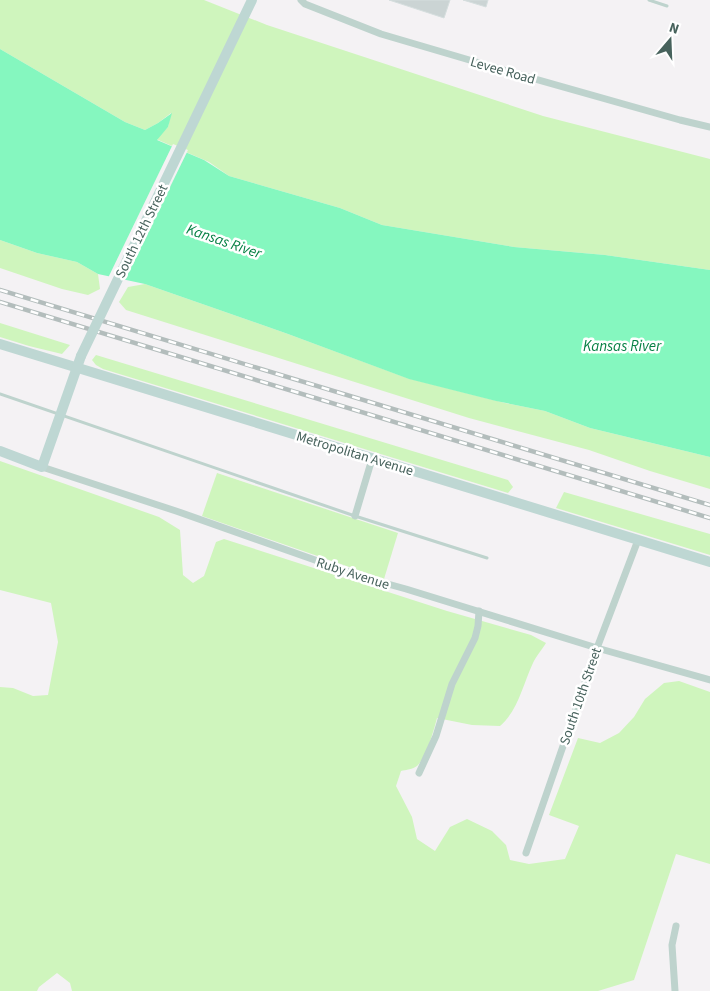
<svg xmlns="http://www.w3.org/2000/svg" width="710" height="991" viewBox="0 0 710 991" font-family="'Source Sans 3',sans-serif">
	<style>
		.green { fill: #cff5bd }
		.water { fill: #85f7bf }
		.pier { fill: #f4f2f4 }
		.building { fill: #cbd4d4; stroke: #d5dede }
		.lines { fill: none; stroke-linecap: round; stroke-linejoin: round }
		.lane { stroke: #bed3cd; stroke-width: 3 }
		.street { stroke: #bed3cd; stroke-width: 7 }
		.secondary { stroke: #bed7d3; stroke-width: 10 }
		.rail-casing { stroke: #b3bdbc; stroke-width: 4.5 }
		.rail { stroke: #fff; stroke-width: 2.5; stroke-dasharray: 8; stroke-linecap: butt }
		.secondary-bridge { stroke: #bed7d3; stroke-width: 10 }
		.labels { text-anchor: middle; stroke-width: 5; stroke-linejoin: round; paint-order: stroke }
		.street-label { font-size: 14px; fill: #47625c; stroke: #fff }
		.water-label { font-size: 15px; font-style: italic; fill: #068044; stroke: #fff }
	</style>
	<rect width="100%" height="100%" fill="#f4f2f4"/>
	<g class="green">
		<path d="M 0,0 L 204,0 L 267,25 L 543,116 L 710,159 L 710,270 L 605,255 L 514,247 L 382,225 L 340,208 L 229,176 L 209,162 L 156,139 L 168,127 L 171,113 L 158,123 L 145,130 L 125,122 L 0,49 Z"/>
		<path d="M 0,240 L 37,253 L 77,262 L 98,274 L 100,289 L 88,295 L 62,289 L 0,268 Z"/>
		<path d="M 145,284 L 288,334 L 407,378 L 505,403 L 545,411 L 590,428 L 710,457 L 710,489 L 650,471 L 589,450 L 469,418 L 126,310 L 119,302 L 128,287 Z"/>
		<path d="M 0,323 L 70,345 L 62,354 L 29,346 L 0,337 Z"/>
		<path d="M 96,355 L 508,480 L 513,487 L 508,493 L 103,369 L 96,365 L 92,360 Z"/>
		<path d="M 0,461 L 159,517 L 180,530 L 183,575 L 193,583 L 204,576 L 216,542 L 224,539 L 447,611 L 531,635 L 546,643 C 542,650 536,656 533,663 C 523,684 518,711 500,726 L 472,725 L 437,718 C 434,730 426,758 417,766 C 413,769 406,770 401,771 L 396,786 L 412,817 L 417,839 L 435,851 L 450,827 L 467,819 L 492,831 L 506,845 L 510,860 L 529,864 L 565,859 L 579,826 L 549,815 L 578,738 L 600,743 L 619,733 L 634,717 L 645,699 L 664,683 L 679,681 L 710,692 L 710,864 L 676,854 L 634,980 L 598,991 L 72,991 L 70,983 L 57,973 L 39,987 L 37,991 L 0,991 L 0,687 L 13,688 L 33,696 L 48,695 L 58,642 L 51,603 L 0,590 Z"/>
		<path d="M 217,473 L 398,533 L 384,579 L 202,516 Z"/>
		<path d="M 564,492 L 710,534 L 710,555 L 556,508 Z"/>
	</g>
	<path class="water" d="M 0,49 L 125,122 L 145,130 L 158,123 L 172,113 L 168,127 L 157,140 L 204,160 L 229,176 L 340,208 L 382,225 L 514,247 L 605,255 L 710,270 L 710,457 L 590,428 L 545,411 L 496,401 L 409,379 L 288,334 L 145,284 L 98,274 L 77,262 L 37,253 L 0,240 Z"/>
	<path class="pier" d="M 173,144 L 188,150 L 124,282 L 108,278 Z"/>
	<g class="building">
		<path d="M 389,0 L 450,0 L 444,18 Z"/>
		<path d="M 463,0 L 488,0 L 486,7 Z"/>
	</g>
	<g class="lines">
		<g class="lane">
			<path d="M 649,0 L 667,6"/>
			<path d="M 0,394 L 355,516 L 487,558"/>
		</g>
		<g class="street">
			<path d="M 301,0 L 305,4 L 381,34 L 500,69 L 680,120 L 710,127"/>
			<path d="M 42,467 L 176,511 L 366,578 L 406,589 L 597,648 L 710,680"/>
			<path d="M 355,516 L 372,459"/>
			<path d="M 419,773 L 436,736 L 452,684 L 475,638 L 478,626 L 479,611"/>
			<path d="M 526,853 L 597,648 L 638,540"/>
			<path d="M 675,991 L 672,945 L 676,926"/>
		</g>
		<g class="secondary">
			<path d="M 0,344 L 710,562"/>
			<path d="M 0,451 L 42,467 L 81,356"/>
		</g>
		<defs>
			<g id="rail">
				<path d="M 0,290 L 710,505"/>
				<path d="M 0,302 L 710,518"/>
			</g>
		</defs>
		<use href="#rail" class="rail-casing"/>
		<use href="#rail" class="rail"/>
		<path class="secondary-bridge" d="M 81,356 L 252,0"/>
	</g>
	<g class="labels">
		<g class="street-label">
			<text transform="translate(503 70) rotate(16)" y="5">Levee Road</text>
			<text transform="translate(141 231) rotate(-64)" y="5">South 12th Street</text>
			<text transform="translate(355 453) rotate(17)" y="5">Metropolitan Avenue</text>
			<text transform="translate(353 573) rotate(18)" y="5">Ruby Avenue</text>
			<text transform="translate(580 696) rotate(-71)" y="5">South 10th Street</text>
		</g>
		<g class="water-label">
			<text transform="translate(224 241) rotate(19)" y="5">Kansas River</text>
			<text x="622" y="351">Kansas River</text>
		</g>
	</g>
	<g transform="translate(670 40) rotate(19)" stroke="#ffffff" stroke-width="4" paint-order="stroke">
	<path d="M0-4L9 19L0 12L-9 19Z" fill="#47625c"/>
	<text y="-8" font-size="14" font-weight="bold" text-anchor="middle" fill="#47625c">N</text>
	</g>
</svg>
